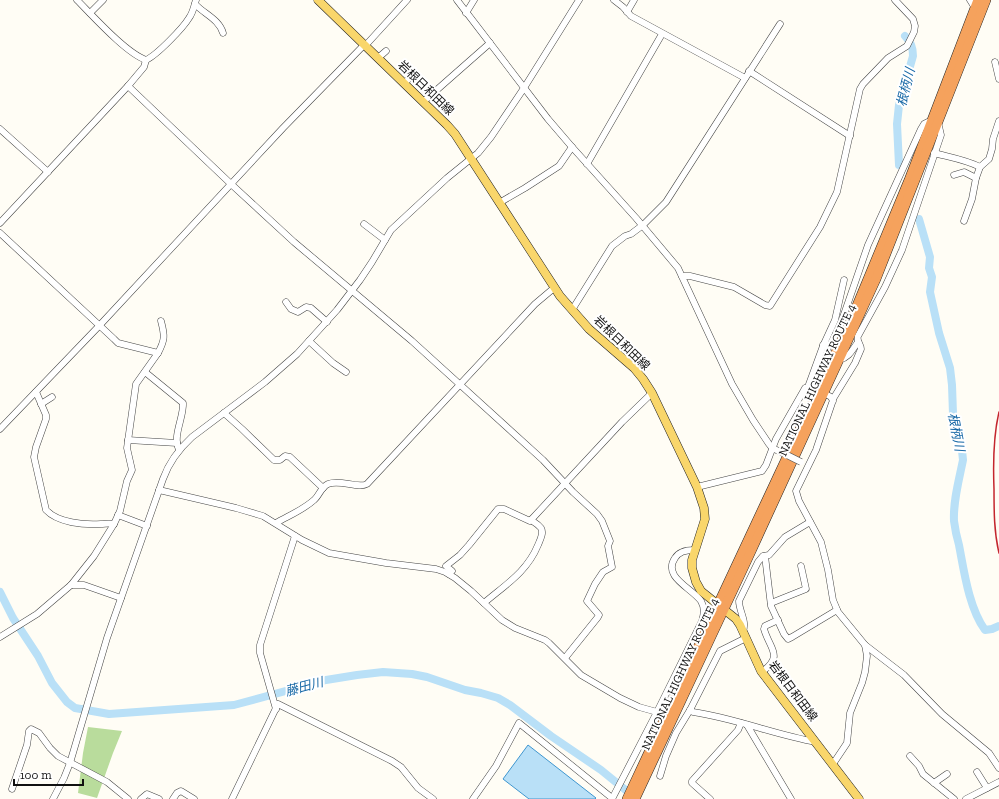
<svg xmlns="http://www.w3.org/2000/svg" width="999" height="799" viewBox="0 0 999 799" font-family="'Zilla Slab','Noto Sans JP',serif">
	<style>
		.forest { fill: #b9dc9c }
		.water { fill: #b9e0f7; stroke: #3f96cf }
		.lines { fill: none; stroke-linecap: round; stroke-linejoin: round }
		.river { stroke: #b9e0f7; stroke-width: 8 }
		.minor-casing { stroke: #444; stroke-width: 7 }
		.major-casing { stroke: #222; stroke-width: 9 }
		.highway-casing { stroke: #222; stroke-width: 10 }
		.minor { stroke: #fff; stroke-width: 6 }
		.major { stroke: #f9d66b; stroke-width: 8 }
		.highway { stroke: #f5a25d; stroke-width: 9 }
		.rail { stroke: #c4262e; stroke-width: 1.5 }
		.minor-bridge-casing { stroke: #444; stroke-width: 7; stroke-linecap: butt }
		.minor-bridge { stroke: #fff; stroke-width: 6 }
		.labels { text-anchor: middle; stroke-width: 4; stroke-linejoin: round; paint-order: stroke }
		.street-label { font-size: 12px; fill: #111; stroke: #fff }
		.water-label { font-size: 13px; font-style: italic; fill: #1768a6; stroke: #fff }
	</style>
	<rect width="100%" height="100%" fill="#fffdf5"/>
	<path class="forest" d="M 88,727 L 122,731 L 113,753 L 97,798 L 78,793 L 83,753 Z"/>
	<path class="water" d="M 528,745 L 596,798 L 595,799 L 529,799 L 503,779 Z"/>
	<g class="lines">
		<g class="river">
			<path d="M 899,165 L 897,124 L 899,105 L 913,56 C 913,47 911,43 905,36"/>
			<path d="M 919,219 L 930,257 L 929,268 L 932,277 L 930,292 L 939,333 L 950,368 L 952,385 L 953,414 L 961,441 L 963,460 C 959,480 953,501 954,521 C 955,529 957,538 959,545 C 964,571 969,608 985,630 L 992,629 L 999,626"/>
			<path d="M 0,592 L 13,618 L 38,656 L 52,683 L 67,702 L 75,708 L 109,714 L 234,705 L 326,680 L 357,675 L 383,672 L 412,674 L 427,677 L 465,690 L 481,693 L 498,698 L 510,705 L 551,736 L 601,770 L 633,796"/>
		</g>
		<defs>
			<g id="minor">
				<path d="M 77,0 C 93,16 126,53 146,60 C 157,55 183,28 189,18 C 193,13 194,6 196,0"/>
				<path d="M 457,0 L 548,119 L 572,147 L 636,218 L 678,268 L 732,384 L 753,420 L 769,444 L 772,448 L 781,452"/>
				<path d="M 614,0 L 623,7 L 631,16 L 745,78"/>
				<path d="M 970,0 L 975,8"/>
				<path d="M 195,4 C 204,14 219,19 223,33"/>
				<path d="M 627,12 L 634,0"/>
				<path d="M 90,13 L 103,0"/>
				<path d="M 466,13 L 474,0"/>
				<path d="M 365,46 L 407,0"/>
				<path d="M 378,58 L 386,51"/>
				<path d="M 995,62 L 999,79"/>
				<path d="M 749,71 L 850,136"/>
				<path d="M 404,84 L 414,73"/>
				<path d="M 128,86 L 231,184 L 294,242 L 412,341 L 543,460 L 573,492 L 597,514 L 602,521 L 610,541 L 608,546 L 612,567 L 603,572 L 595,584 L 587,601 L 599,615 L 598,617 L 565,658"/>
				<path d="M 423,102 L 490,43"/>
				<path d="M 0,129 L 48,172"/>
				<path d="M 934,153 C 949,157 967,160 980,167"/>
				<path d="M 587,164 L 662,34"/>
				<path d="M 954,175 L 964,172 L 976,178"/>
				<path d="M 499,203 L 525,188 L 559,166 L 572,147"/>
				<path d="M 964,221 L 972,199 L 976,178 L 980,167 L 989,159 L 992,149 L 993,139 L 999,121"/>
				<path d="M 0,223 L 128,86 L 144,67 L 146,60"/>
				<path d="M 364,224 L 385,240"/>
				<path d="M 0,233 L 114,339 L 118,343 L 158,353 L 136,384 L 127,448 L 132,470 L 127,481 L 120,511 L 114,524 L 94,556 L 71,585 L 37,614 L 0,637"/>
				<path d="M 682,276 L 690,276 L 734,287 L 765,305 L 770,306 L 820,227 L 837,192 L 860,89 L 863,84 L 888,58 L 907,46 L 914,32 L 915,26 L 913,19 L 895,0"/>
				<path d="M 286,302 L 291,309 L 298,312 L 306,307 L 311,308 L 327,322"/>
				<path d="M 572,310 L 612,246 L 625,236 L 631,234 L 643,225 L 666,202 L 780,24"/>
				<path d="M 309,341 L 333,363 L 346,372"/>
				<path d="M 823,345 L 830,345 L 840,326 L 868,245 L 921,129 L 924,124 L 932,120"/>
				<path d="M 828,346 L 827,353 L 831,362"/>
				<path d="M 158,353 C 165,340 165,336 161,321"/>
				<path d="M 839,360 C 850,357 852,350 858,342"/>
				<path d="M 145,372 L 183,403 C 184,417 172,437 179,449"/>
				<path d="M 808,387 L 823,346 L 835,320 L 844,280"/>
				<path d="M 36,392 L 46,415 L 46,419 L 36,447 L 34,457 L 46,510 C 58,523 84,525 101,524 C 105,524 109,523 114,524"/>
				<path d="M 824,393 L 831,397 L 833,401 L 832,403 L 816,450 L 796,491 L 799,501 L 821,542 L 828,570 L 833,600 L 838,612 L 865,645 L 904,675 L 942,714 L 989,753 L 999,768"/>
				<path d="M 833,399 L 855,363 L 861,349 C 861,344 856,341 858,336 L 885,287 L 902,250 L 941,135 L 938,122"/>
				<path d="M 41,404 L 52,397"/>
				<path d="M 224,413 L 242,429 L 274,460 L 280,460 L 285,456 L 290,457 L 323,488"/>
				<path d="M 0,429 L 99,326 L 283,128 L 364,45"/>
				<path d="M 128,440 L 177,443"/>
				<path d="M 697,487 L 762,471 L 766,465 L 776,439 L 804,390 L 805,388 L 810,387 L 818,390"/>
				<path d="M 159,490 L 236,508 L 263,516 L 302,540 L 329,553 L 386,563 L 436,569 L 445,572 L 455,578 L 471,591 L 502,620 L 515,628 L 545,640 L 549,643 L 581,675 L 620,698 L 639,707 L 657,712"/>
				<path d="M 118,515 L 147,526"/>
				<path d="M 276,523 C 288,516 303,510 314,500 C 319,496 321,487 328,484 C 340,479 358,489 367,484 L 535,304 L 554,288"/>
				<path d="M 765,556 L 771,606 L 784,634 L 788,639 L 792,637 L 837,610"/>
				<path d="M 449,574 L 452,571 L 446,566 L 460,555 L 469,545 L 498,509 L 504,509 L 530,521 L 622,422 L 652,393"/>
				<path d="M 71,585 L 84,585 L 121,598"/>
				<path d="M 484,603 C 505,585 527,572 538,545 C 540,540 544,533 541,528 C 538,524 534,522 531,520"/>
				<path d="M 771,603 L 806,589 L 801,566"/>
				<path d="M 743,631 C 747,621 739,611 739,601 L 758,562 L 763,556 L 769,555 L 785,537 L 810,522"/>
				<path d="M 762,672 C 784,655 770,650 764,629 L 765,626 L 778,620"/>
				<path d="M 276,709 L 260,653 L 260,645 L 295,536"/>
				<path d="M 690,710 L 693,712 C 735,718 775,735 816,742"/>
				<path d="M 747,725 L 791,799"/>
				<path d="M 910,756 L 919,766 L 923,774 L 954,799"/>
				<path d="M 833,764 L 847,743 L 850,713 L 862,683 L 865,672 L 867,656 L 865,645"/>
				<path d="M 977,772 L 987,788"/>
				<path d="M 660,776 L 666,756 L 676,733 L 690,710 L 720,651 L 746,638"/>
				<path d="M 934,783 L 947,774"/>
				<path d="M 12,789 L 27,745 L 29,731 L 31,729 L 39,733 L 50,748 L 58,756 L 107,782 L 128,799"/>
				<path d="M 53,799 L 64,778 L 70,763 L 107,638 L 163,479 C 169,462 179,449 192,437 L 265,382 L 297,354 L 337,310 L 360,280 L 372,262 L 391,230 L 447,178 L 478,153 L 491,137 L 524,88 L 579,0"/>
				<path d="M 141,799 L 147,794 L 159,799"/>
				<path d="M 173,799 L 177,793 L 181,791 L 194,799"/>
				<path d="M 232,799 L 278,704 L 392,761 L 401,767 L 418,788 L 433,799"/>
				<path d="M 473,799 L 496,766 L 519,723 L 612,798"/>
				<path d="M 612,799 L 657,712 L 702,621 C 704,614 705,608 701,601 C 692,588 662,577 675,558 C 679,551 687,550 694,550"/>
				<path d="M 710,799 L 692,783 L 692,781 L 738,730 L 741,723"/>
				<path d="M 966,799 L 999,782"/>
			</g>
			<path id="major" d="M 318,0 L 447,125 L 455,134 L 560,296 L 589,329 L 634,368 L 643,379 L 652,393 L 697,487 L 704,508 L 705,519 L 692,560 L 692,568 L 696,582 L 701,591 L 736,619 L 740,625 L 761,671 L 859,799"/>
			<g id="highway">
				<path d="M 627,799 L 851,320 L 909,180 L 978,0"/>
				<path d="M 635,799 L 747,560 L 876,279 L 986,0"/>
			</g>
		</defs>
		<use href="#minor" class="minor-casing"/>
		<use href="#major" class="major-casing"/>
		<use href="#highway" class="highway-casing"/>
		<use href="#minor" class="minor"/>
		<use href="#major" class="major"/>
		<use href="#highway" class="highway"/>
		<path class="rail" d="M 999,412 C 993,437 993,463 994,489 C 994,511 994,532 999,553"/>
		<defs>
			<path id="minor-bridge" d="M 781,452 L 801,462"/>
		</defs>
		<use href="#minor-bridge" class="minor-bridge-casing"/>
		<use href="#minor-bridge" class="minor-bridge"/>
	</g>
	<g class="labels">
		<g class="street-label">
			<text transform="translate(426 88) rotate(44)" y="4">岩根日和田線</text>
			<text transform="translate(622 343) rotate(44)" y="4">岩根日和田線</text>
			<text transform="translate(817 380) rotate(-65)" y="4">NATIONAL HIGHWAY ROUTE 4</text>
			<text transform="translate(680 674) rotate(-65)" y="4">NATIONAL HIGHWAY ROUTE 4</text>
			<text transform="translate(793 691) rotate(53)" y="4">岩根日和田線</text>
		</g>
		<g class="water-label">
			<text transform="translate(905 87) rotate(-76)" y="5">根柄川</text>
			<text transform="translate(957 432) rotate(79)" y="5">根柄川</text>
			<text transform="translate(304 686) rotate(-15)" y="5">藤田川</text>
		</g>
	</g>
	<path d="M14 779v6h69v-6" fill="none" stroke="#111111" stroke-width="2"/>
	<text x="20" y="779" font-size="12" fill="#111111" stroke="#ffffff" stroke-width="3" paint-order="stroke">100 m</text>
</svg>
